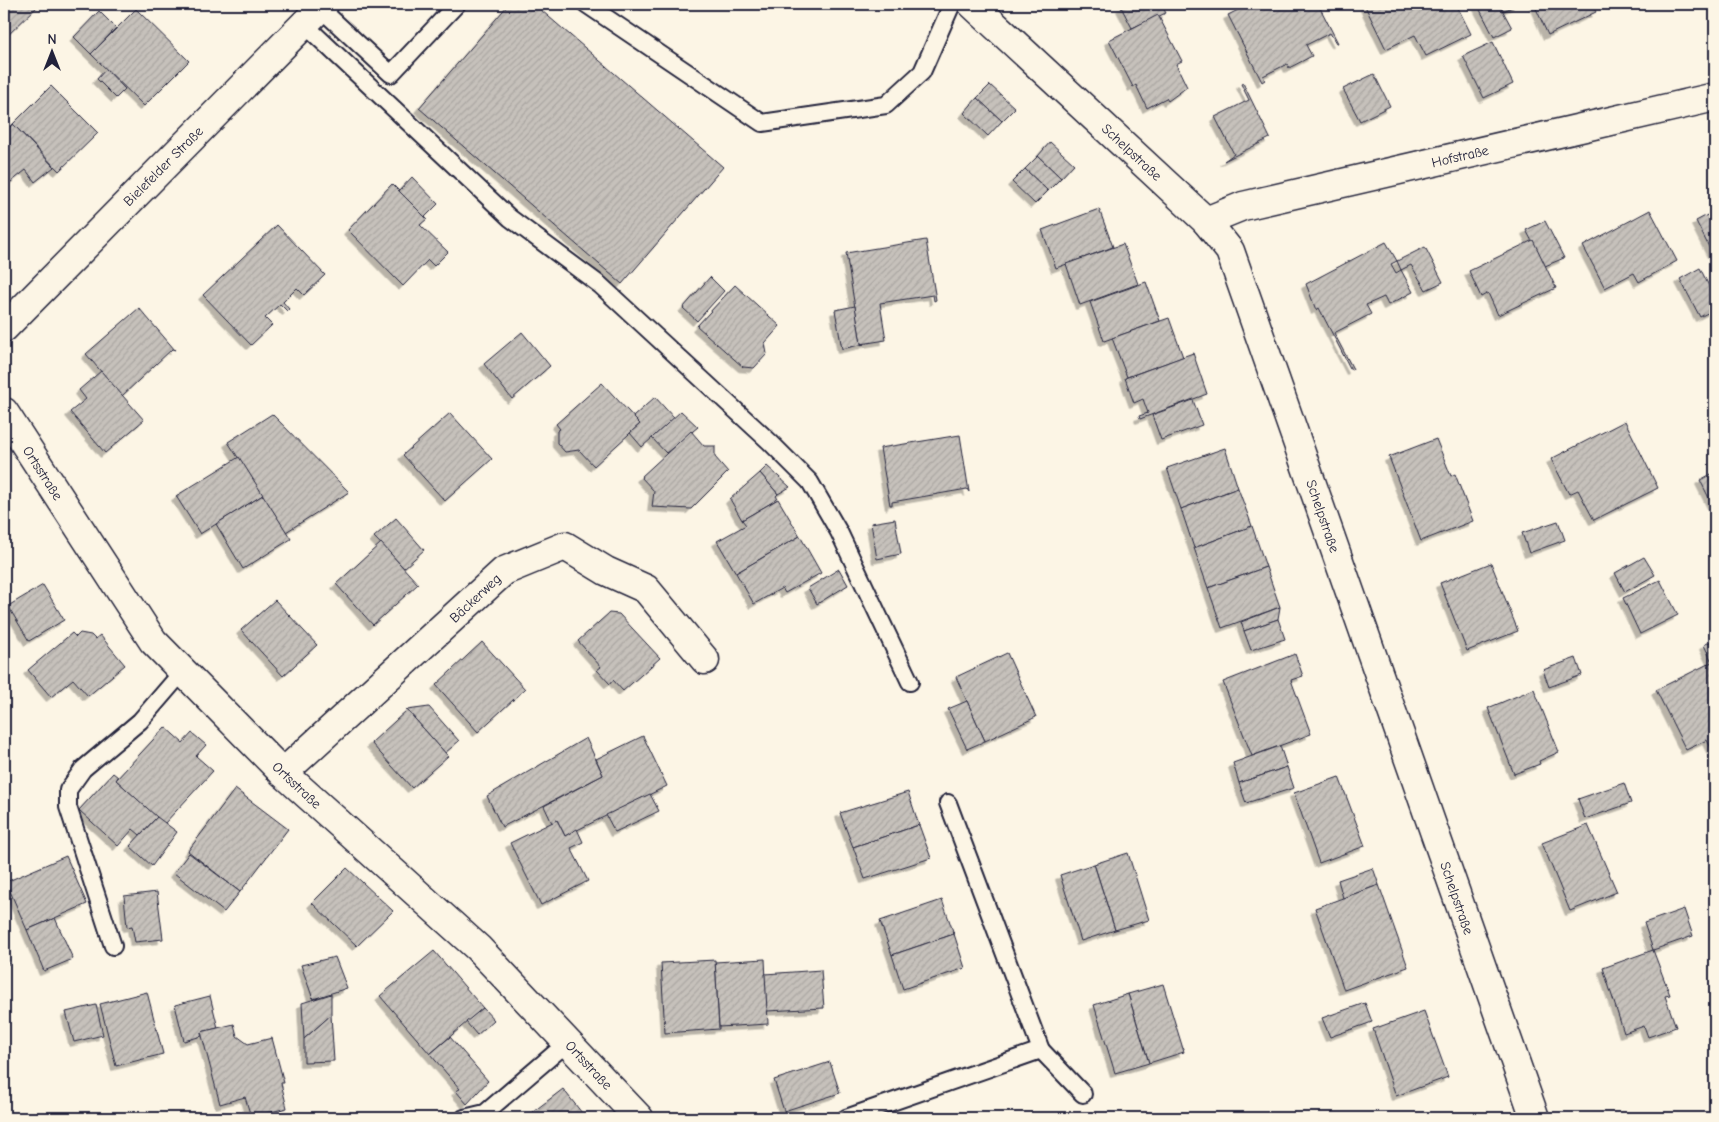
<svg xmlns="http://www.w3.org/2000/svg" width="1719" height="1122" viewBox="0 0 1719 1122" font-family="'Comic Neue',sans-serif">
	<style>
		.building { fill: url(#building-hatch); stroke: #22223b; filter: url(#shadow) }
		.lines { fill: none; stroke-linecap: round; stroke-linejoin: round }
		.lane-casing { stroke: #22223b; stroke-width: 20 }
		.street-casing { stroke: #22223b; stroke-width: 31 }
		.secondary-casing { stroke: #22223b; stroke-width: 31 }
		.lane { stroke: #fcf5e5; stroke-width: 16 }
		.street { stroke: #fcf5e5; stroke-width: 28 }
		.secondary { stroke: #fcf5e5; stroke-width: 28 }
		.labels { text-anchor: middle; stroke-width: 4; stroke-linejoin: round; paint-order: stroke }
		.street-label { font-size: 14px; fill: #22223b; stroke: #fcf5e5 }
	</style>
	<defs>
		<pattern id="building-hatch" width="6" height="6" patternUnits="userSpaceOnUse" patternTransform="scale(1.25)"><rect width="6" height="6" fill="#c6c1bb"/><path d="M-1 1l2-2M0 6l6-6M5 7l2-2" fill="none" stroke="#aaa6a2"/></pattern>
		<filter id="shadow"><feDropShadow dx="-4.5" dy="4.5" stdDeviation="0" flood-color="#0004"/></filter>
	</defs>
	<rect width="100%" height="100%" fill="#fcf5e5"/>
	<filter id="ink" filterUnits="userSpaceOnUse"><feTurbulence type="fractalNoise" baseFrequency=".02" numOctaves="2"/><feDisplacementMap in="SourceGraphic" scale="10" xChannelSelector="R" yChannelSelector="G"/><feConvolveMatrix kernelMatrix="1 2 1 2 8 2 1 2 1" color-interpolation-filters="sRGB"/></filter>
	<g filter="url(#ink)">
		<g class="building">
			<path d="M 4,4 L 40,4 L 4,39 Z"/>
			<path d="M 509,4 L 534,4 L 723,167 L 622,284 L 419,108 Z"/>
			<path d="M 1128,4 L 1161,4 L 1166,13 L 1132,28 L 1121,7 Z"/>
			<path d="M 1250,4 L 1318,4 L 1338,43 L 1336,43 L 1330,33 L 1306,45 L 1312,56 L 1289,68 L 1287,64 L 1263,76 L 1265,80 L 1262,82 L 1228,15 Z"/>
			<path d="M 1364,4 L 1456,4 L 1471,34 L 1426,56 L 1415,35 L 1386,49 Z"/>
			<path d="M 1477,4 L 1499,4 L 1512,28 L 1494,37 Z"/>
			<path d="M 1499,4 L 1518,4 L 1504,11 Z"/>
			<path d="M 1534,4 L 1592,4 L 1596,12 L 1548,35 Z"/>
			<path d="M 136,9 L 189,61 L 144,106 L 91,54 Z"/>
			<path d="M 99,11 L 116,28 L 91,54 L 74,37 Z"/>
			<path d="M 1158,15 L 1182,61 L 1176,64 L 1187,87 L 1168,101 L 1166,98 L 1147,108 L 1136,85 L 1133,87 L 1109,40 Z"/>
			<path d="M 1493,42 L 1513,84 L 1484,98 L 1463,56 Z"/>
			<path d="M 106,69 L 125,89 L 116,98 L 97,79 Z"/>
			<path d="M 1374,74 L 1390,106 L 1360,121 L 1343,89 Z"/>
			<path d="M 1243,83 L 1270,138 L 1224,161 L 1234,154 L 1215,117 L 1249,100 L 1241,84 Z"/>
			<path d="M 990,85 L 1015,108 L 1002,121 L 977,98 Z"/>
			<path d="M 51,86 L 98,133 L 59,171 L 13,124 Z"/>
			<path d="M 977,98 L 1002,121 L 988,136 L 964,113 Z"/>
			<path d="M 13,124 L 54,167 L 35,182 L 26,170 L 11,182 L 4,173 L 4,133 Z"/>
			<path d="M 1050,142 L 1074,164 L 1061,178 L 1038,156 Z"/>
			<path d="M 1038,156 L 1061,178 L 1048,191 L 1025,169 Z"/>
			<path d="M 1025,169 L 1048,191 L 1035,204 L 1012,182 Z"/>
			<path d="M 412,177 L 438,204 L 425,217 L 399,191 Z"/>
			<path d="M 392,184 L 427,219 L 420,225 L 448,252 L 434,266 L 428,260 L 403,286 L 348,230 Z"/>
			<path d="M 1099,209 L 1113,247 L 1056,268 L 1042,230 Z"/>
			<path d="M 1650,210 L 1677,261 L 1639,282 L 1634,273 L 1605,288 L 1583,246 Z"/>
			<path d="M 1715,211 L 1715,251 L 1712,253 L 1696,221 Z"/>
			<path d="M 1545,221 L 1564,258 L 1545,266 L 1526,230 Z"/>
			<path d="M 277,225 L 325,275 L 304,295 L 297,288 L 283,302 L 289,309 L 287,311 L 280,304 L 265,318 L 272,325 L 251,345 L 203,295 Z"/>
			<path d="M 926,240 L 936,300 L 934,301 L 933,295 L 880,303 L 886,340 L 861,344 L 846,253 Z"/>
			<path d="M 1533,240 L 1556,288 L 1498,315 L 1488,293 L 1481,297 L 1469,271 Z"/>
			<path d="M 1386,242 L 1397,261 L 1391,264 L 1396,273 L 1401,270 L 1413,292 L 1388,305 L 1384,297 L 1366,305 L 1371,314 L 1334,333 L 1353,369 L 1351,370 L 1319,308 L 1316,310 L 1306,284 Z"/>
			<path d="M 1123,244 L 1138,284 L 1080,305 L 1066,264 Z"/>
			<path d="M 1425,247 L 1443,282 L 1426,290 L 1411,265 L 1401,270 L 1397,261 Z"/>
			<path d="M 1700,268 L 1715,298 L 1715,309 L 1700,317 L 1680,279 Z"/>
			<path d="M 710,277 L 724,291 L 697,321 L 683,308 Z"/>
			<path d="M 1146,282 L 1160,321 L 1104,341 L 1090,302 Z"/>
			<path d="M 735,285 L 780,326 L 765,343 L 767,354 L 754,368 L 743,367 L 697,326 Z"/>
			<path d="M 855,306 L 861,344 L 864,344 L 842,349 L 835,310 Z"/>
			<path d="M 139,308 L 175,350 L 172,349 L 122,396 L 86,354 Z"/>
			<path d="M 1169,318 L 1183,357 L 1127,377 L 1112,338 Z"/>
			<path d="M 522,332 L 550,366 L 512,399 L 484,364 Z"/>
			<path d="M 1193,353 L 1207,394 L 1140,419 L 1139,416 L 1148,413 L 1143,399 L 1134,403 L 1125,378 Z"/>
			<path d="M 101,371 L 144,420 L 105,453 L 70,412 L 86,399 L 79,390 Z"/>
			<path d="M 602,383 L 640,424 L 594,466 L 579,450 L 565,452 L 557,443 L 557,431 L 560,429 L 556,424 Z"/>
			<path d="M 655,397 L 674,418 L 642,447 L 630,433 L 640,424 L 633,417 Z"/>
			<path d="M 1193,400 L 1202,425 L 1161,440 L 1152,415 Z"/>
			<path d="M 681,411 L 698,427 L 666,453 L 652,438 Z"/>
			<path d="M 450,413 L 492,459 L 445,501 L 403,455 Z"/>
			<path d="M 272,414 L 349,492 L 286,532 L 228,442 Z"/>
			<path d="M 1625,421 L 1658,488 L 1594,520 L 1578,490 L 1569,494 L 1551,459 Z"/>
			<path d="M 691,431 L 704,446 L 715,446 L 715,457 L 728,472 L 691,509 L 652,507 L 654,491 L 641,477 Z"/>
			<path d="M 960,435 L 969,492 L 967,489 L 892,502 L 892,505 L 890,505 L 880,448 Z"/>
			<path d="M 1436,439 L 1451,476 L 1455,474 L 1473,521 L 1421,541 L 1389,457 Z"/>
			<path d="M 1225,448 L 1238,488 L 1181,509 L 1167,468 Z"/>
			<path d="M 239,457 L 263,495 L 200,534 L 176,496 Z"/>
			<path d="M 767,466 L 790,487 L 778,494 L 760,473 Z"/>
			<path d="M 1715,472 L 1715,510 L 1700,480 Z"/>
			<path d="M 760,473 L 778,494 L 776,496 L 778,499 L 742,520 L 730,499 Z"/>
			<path d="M 1238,488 L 1252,526 L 1194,548 L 1181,509 Z"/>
			<path d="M 263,495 L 291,539 L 243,569 L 216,524 Z"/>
			<path d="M 778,499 L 800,536 L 736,573 L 717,541 L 746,525 L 742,520 Z"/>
			<path d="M 396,518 L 424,550 L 404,568 L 374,537 Z"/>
			<path d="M 895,519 L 901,554 L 877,559 L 871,523 Z"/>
			<path d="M 1558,521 L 1565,540 L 1529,553 L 1522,533 Z"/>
			<path d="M 1252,526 L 1266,567 L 1208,588 L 1194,548 Z"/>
			<path d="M 800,536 L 821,573 L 785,593 L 782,588 L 754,604 L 736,573 Z"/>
			<path d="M 381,543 L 418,584 L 373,625 L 336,584 Z"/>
			<path d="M 1644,557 L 1655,575 L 1625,592 L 1615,573 Z"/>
			<path d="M 1491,563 L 1518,631 L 1467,651 L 1440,583 Z"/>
			<path d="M 1266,567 L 1280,607 L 1222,628 L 1208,588 Z"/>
			<path d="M 839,569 L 848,585 L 817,604 L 808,588 Z"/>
			<path d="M 1660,580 L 1678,615 L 1640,634 L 1623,598 Z"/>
			<path d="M 43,585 L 64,620 L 29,641 L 8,606 Z"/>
			<path d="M 275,600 L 317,645 L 283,676 L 241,630 Z"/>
			<path d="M 1280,607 L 1278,619 L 1244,631 L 1241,622 Z"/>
			<path d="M 609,613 L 619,614 L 660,658 L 623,691 L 613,680 L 610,684 L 597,670 L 601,667 L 578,641 Z"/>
			<path d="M 1278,619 L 1285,639 L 1251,650 L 1244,631 Z"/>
			<path d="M 72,633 L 76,637 L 80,633 L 91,635 L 95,639 L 100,635 L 125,665 L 88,696 L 73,679 L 51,697 L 28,670 Z"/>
			<path d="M 1715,639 L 1715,756 L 1707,740 L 1686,750 L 1656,690 L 1712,662 L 1704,645 Z"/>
			<path d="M 482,642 L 525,689 L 478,732 L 436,685 Z"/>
			<path d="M 1007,653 L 1036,717 L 985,741 L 956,677 Z"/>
			<path d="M 1295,654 L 1303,676 L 1291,680 L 1311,734 L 1252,756 L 1223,682 Z"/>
			<path d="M 1576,658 L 1582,675 L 1549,687 L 1543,670 Z"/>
			<path d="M 1534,689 L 1559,752 L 1539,761 L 1540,764 L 1514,774 L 1488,708 Z"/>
			<path d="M 967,701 L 985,741 L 967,749 L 948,709 Z"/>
			<path d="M 429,707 L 459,741 L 445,753 L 407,710 Z"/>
			<path d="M 407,710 L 448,756 L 412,788 L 371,743 Z"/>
			<path d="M 165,727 L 183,743 L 192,733 L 206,745 L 196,756 L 213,771 L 164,824 L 116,780 Z"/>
			<path d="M 643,736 L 667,786 L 565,836 L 557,820 L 552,823 L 544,806 L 603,775 L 596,759 Z"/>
			<path d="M 586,738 L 603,775 L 502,827 L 487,796 Z"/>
			<path d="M 1280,746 L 1287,767 L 1239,783 L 1233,763 Z"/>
			<path d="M 1287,767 L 1294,788 L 1246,803 L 1239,783 Z"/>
			<path d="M 113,773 L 118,777 L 116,780 L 157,817 L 140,835 L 133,829 L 118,846 L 79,810 Z"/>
			<path d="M 1339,777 L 1365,846 L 1319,863 L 1294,793 Z"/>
			<path d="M 1624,783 L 1631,803 L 1585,819 L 1578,799 Z"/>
			<path d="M 235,789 L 288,829 L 240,892 L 188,851 Z"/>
			<path d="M 908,792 L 919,825 L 853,847 L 840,813 Z"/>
			<path d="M 650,794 L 659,811 L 615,832 L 606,815 Z"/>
			<path d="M 157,817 L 177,832 L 152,866 L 130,846 Z"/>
			<path d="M 557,820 L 565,836 L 577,829 L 583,842 L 571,848 L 588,881 L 541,905 L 510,843 Z"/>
			<path d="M 919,825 L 931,858 L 865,879 L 853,847 Z"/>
			<path d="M 1588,825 L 1617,892 L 1570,911 L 1542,843 Z"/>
			<path d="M 189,853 L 240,892 L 224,912 L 174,873 Z"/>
			<path d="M 1128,853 L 1149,920 L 1115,930 L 1094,864 Z"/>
			<path d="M 66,856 L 87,904 L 27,930 L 6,882 Z"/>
			<path d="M 1094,864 L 1115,930 L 1081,941 L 1060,875 Z"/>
			<path d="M 347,868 L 393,911 L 357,946 L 312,903 Z"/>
			<path d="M 1373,868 L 1379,885 L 1343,898 L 1338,880 Z"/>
			<path d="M 1379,885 L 1408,967 L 1344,990 L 1315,908 Z"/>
			<path d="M 157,892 L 163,939 L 135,942 L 132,926 L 127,927 L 124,896 Z"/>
			<path d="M 942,900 L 954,934 L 892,955 L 880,921 Z"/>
			<path d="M 1684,909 L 1693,936 L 1653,950 L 1644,923 Z"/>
			<path d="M 55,918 L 73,959 L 44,971 L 27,930 Z"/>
			<path d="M 954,934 L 965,968 L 903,989 L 892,955 Z"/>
			<path d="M 4,949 L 9,964 L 4,964 Z"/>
			<path d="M 1653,950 L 1670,995 L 1665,996 L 1676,1027 L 1648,1037 L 1644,1026 L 1624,1033 L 1603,968 Z"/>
			<path d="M 434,951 L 483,1008 L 430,1054 L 380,996 Z"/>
			<path d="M 335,957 L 347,988 L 313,999 L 301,965 Z"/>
			<path d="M 765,959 L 768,1024 L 719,1027 L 715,962 Z"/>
			<path d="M 715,960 L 719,1029 L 665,1033 L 661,963 Z"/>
			<path d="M 821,970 L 824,1008 L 767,1011 L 765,974 Z"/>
			<path d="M 1163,984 L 1184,1052 L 1149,1063 L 1128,994 Z"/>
			<path d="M 147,992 L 163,1054 L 116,1066 L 100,1004 Z"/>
			<path d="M 331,994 L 331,1015 L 304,1039 L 302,1003 Z"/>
			<path d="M 1128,994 L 1149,1063 L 1115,1073 L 1094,1005 Z"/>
			<path d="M 210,996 L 218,1028 L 201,1032 L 202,1036 L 184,1041 L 175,1005 Z"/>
			<path d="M 1365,1003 L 1372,1022 L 1330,1037 L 1322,1018 Z"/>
			<path d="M 96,1005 L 103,1035 L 74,1042 L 66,1012 Z"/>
			<path d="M 483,1008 L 494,1020 L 477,1035 L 466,1022 Z"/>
			<path d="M 1424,1011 L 1448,1077 L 1396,1096 L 1373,1029 Z"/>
			<path d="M 331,1015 L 334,1061 L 304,1062 L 304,1039 Z"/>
			<path d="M 234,1024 L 237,1036 L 248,1044 L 272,1038 L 284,1083 L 281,1083 L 287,1108 L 251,1117 L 245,1097 L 220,1104 L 201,1032 Z"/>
			<path d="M 4,1026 L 8,1061 L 4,1062 Z"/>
			<path d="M 450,1037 L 488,1081 L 467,1104 L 456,1091 L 460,1089 L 430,1054 Z"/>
			<path d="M 830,1062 L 840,1093 L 784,1111 L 774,1080 Z"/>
			<path d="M 563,1089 L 586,1118 L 525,1118 Z"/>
		</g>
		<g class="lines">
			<defs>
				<g id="lane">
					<path d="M 586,4 L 762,123 L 886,105 L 922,72 L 952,4"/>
					<path d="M 320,8 L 391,74 L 457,4"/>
					<path d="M 304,24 L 510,218 L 600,285 L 770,442 L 810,482 L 839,532 L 910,682"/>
					<path d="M 113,946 L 68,807 L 68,790 L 83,769 L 140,721 L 183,671"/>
					<path d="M 1041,1050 L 1083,1094"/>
					<path d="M 464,1118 L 485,1113 L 568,1042"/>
					<path d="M 846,1118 L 1041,1050 L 948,803"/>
				</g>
				<g id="street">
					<path d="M 972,4 L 1206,221 L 1230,251 L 1535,1118"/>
					<path d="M 1206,221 L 1243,206 L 1715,97"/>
					<path d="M 4,412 L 153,641 L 283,773 L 478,948 L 639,1118"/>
					<path d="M 283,773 L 504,571 L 565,546 L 606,571 L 646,589 L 705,660"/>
				</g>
				<path id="secondary" d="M 4,328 L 324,4"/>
			</defs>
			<use href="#lane" class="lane-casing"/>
			<use href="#street" class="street-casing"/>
			<use href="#secondary" class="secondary-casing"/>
			<use href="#lane" class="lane"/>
			<use href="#street" class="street"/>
			<use href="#secondary" class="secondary"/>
		</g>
	</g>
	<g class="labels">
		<g class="street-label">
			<text transform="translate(1132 152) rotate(43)" y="5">Schelpstraße</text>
			<text transform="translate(1460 156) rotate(-13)" y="5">Hofstraße</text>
			<text transform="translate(163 166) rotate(-45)" y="5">Bielefelder Straße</text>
			<text transform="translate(43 473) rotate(57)" y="5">Ortsstraße</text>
			<text transform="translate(1323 516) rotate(71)" y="5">Schelpstraße</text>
			<text transform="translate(475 598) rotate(-43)" y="5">Bäckerweg</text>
			<text transform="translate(297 785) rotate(43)" y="5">Ortsstraße</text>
			<text transform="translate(1457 898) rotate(71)" y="5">Schelpstraße</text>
			<text transform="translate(589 1065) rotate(47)" y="5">Ortsstraße</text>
		</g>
	</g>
	<rect width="1719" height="1122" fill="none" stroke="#fcf5e5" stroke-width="20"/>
	<rect x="10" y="10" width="1699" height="1102" fill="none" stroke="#22223b" stroke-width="2" filter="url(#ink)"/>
	<g transform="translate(52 52)" stroke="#fcf5e5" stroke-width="4" paint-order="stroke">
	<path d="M0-4L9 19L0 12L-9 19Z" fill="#22223b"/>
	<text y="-8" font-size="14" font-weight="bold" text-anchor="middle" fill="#22223b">N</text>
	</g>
</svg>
